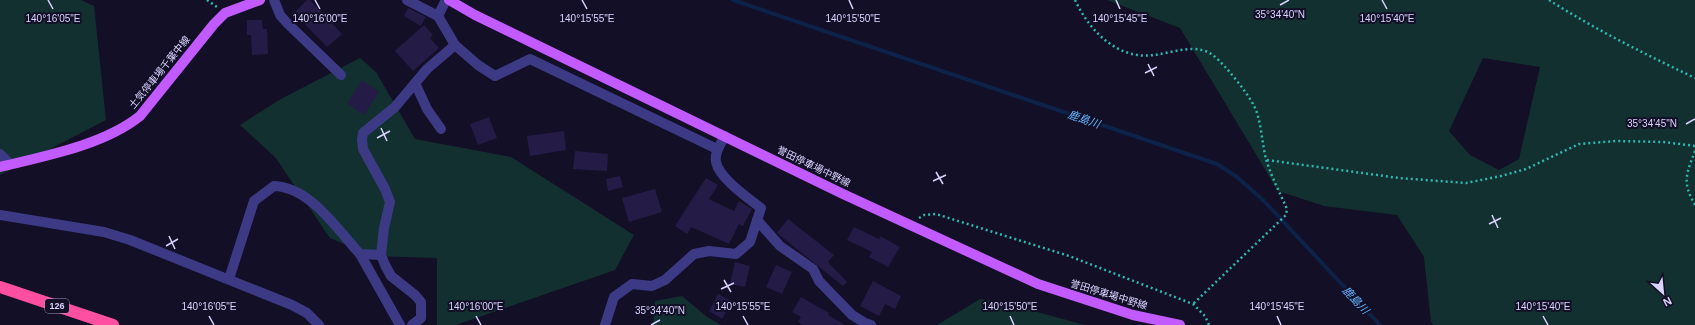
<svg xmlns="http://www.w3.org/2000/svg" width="1695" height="325" viewBox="0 0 1695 325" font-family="Helvetica,'Noto Sans JP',sans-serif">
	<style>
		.green { fill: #12302f; fill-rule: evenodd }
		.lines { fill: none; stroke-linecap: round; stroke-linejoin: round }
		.stream { stroke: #0c2248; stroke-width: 4 }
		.building { fill: #241b47 }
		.path { stroke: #2fb8b0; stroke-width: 2.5; stroke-dasharray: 2 3; stroke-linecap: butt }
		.minor { stroke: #3d3a85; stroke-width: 10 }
		.major { stroke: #c25bff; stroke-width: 10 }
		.highway { stroke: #ff4fa3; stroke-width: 12 }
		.ticks { fill: none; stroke: #d9d4ff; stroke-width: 1.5 }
		.labels { text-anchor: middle; stroke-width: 4; stroke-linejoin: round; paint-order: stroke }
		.shield { fill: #130f26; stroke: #9e99be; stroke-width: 1 }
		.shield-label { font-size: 9px; font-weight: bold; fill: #d9d4ff }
		.street-label { font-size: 10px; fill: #d9d4ff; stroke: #130f26 }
		.water-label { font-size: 11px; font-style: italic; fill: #62b6ff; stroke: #130f26 }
		.ticks-label { font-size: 10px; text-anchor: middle; fill: #d9d4ff; stroke: #130f26; stroke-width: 4; stroke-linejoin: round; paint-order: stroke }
	</style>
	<rect width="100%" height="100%" fill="#130f26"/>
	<g class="green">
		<path d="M 0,0 L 81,0 L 94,6 L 106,120 L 0,175 Z"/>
		<path d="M 1107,0 L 1695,0 L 1695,325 L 1434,325 L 1431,322 L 1424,257 L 1397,215 L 1324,206 L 1278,191 L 1180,28 ZM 1483,58 L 1540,67 L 1519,159 L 1499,170 L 1470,155 L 1449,131 Z"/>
		<path d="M 360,58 L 376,72 L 415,139 L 511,157 L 634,235 L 615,270 L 456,325 L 437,325 L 437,258 L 372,256 L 330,238 L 275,157 L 240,125 L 281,99 Z"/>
		<path d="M 682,296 L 707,317 L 721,325 L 653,325 L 655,301 Z"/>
		<path d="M 980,299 L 1008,304 L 1085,325 L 937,325 Z"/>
	</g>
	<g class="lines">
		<path class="stream" d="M 733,0 L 1217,164 L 1237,177 L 1264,201 L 1380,325"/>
	</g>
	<g class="building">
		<path d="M 307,0 L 310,0 L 342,34 L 327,47 L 294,13 Z"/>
		<path d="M 408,8 L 426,17 L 421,26 L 404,16 Z"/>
		<path d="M 247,20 L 262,20 L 263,29 L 267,29 L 268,54 L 252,55 L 251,35 L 247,35 Z"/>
		<path d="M 424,25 L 433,35 L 430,38 L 439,48 L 413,71 L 395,51 Z"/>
		<path d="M 362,80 L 379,92 L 364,115 L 347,103 Z"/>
		<path d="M 489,117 L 497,138 L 478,145 L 470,124 Z"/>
		<path d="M 564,131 L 566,150 L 530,156 L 527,136 Z"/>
		<path d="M 575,151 L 608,154 L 607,171 L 573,169 Z"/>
		<path d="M 620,176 L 623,187 L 608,191 L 606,179 Z"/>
		<path d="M 706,178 L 718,185 L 709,199 L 734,211 L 739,201 L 752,209 L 743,226 L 739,224 L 729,244 L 691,227 L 687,234 L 675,226 Z"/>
		<path d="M 655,189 L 662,212 L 629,222 L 622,198 Z"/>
		<path d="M 788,219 L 834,255 L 828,262 L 847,282 L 843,286 L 777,233 Z"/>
		<path d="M 854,227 L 879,239 L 880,236 L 900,247 L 888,267 L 869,257 L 872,252 L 847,240 Z"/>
		<path d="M 735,262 L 750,266 L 745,287 L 730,284 Z"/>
		<path d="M 776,265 L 792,272 L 782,294 L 766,287 Z"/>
		<path d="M 873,281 L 901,296 L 895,309 L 885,304 L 879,316 L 860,306 Z"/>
		<path d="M 718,294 L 732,301 L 722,319 L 709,311 Z"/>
		<path d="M 801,297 L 829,313 L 828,315 L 845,325 L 803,325 L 798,322 L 801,317 L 792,312 Z"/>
	</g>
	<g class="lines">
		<g class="path">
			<path d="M 207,0 L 217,7"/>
			<path d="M 1075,0 C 1089,30 1117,60 1153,55 C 1173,53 1197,42 1214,56 C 1226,66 1247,92 1254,106 C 1261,118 1262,144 1266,159 C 1271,176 1280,193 1287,209 L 1286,215 L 1193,304"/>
			<path d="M 1549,0 C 1596,30 1645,54 1695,78"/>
			<path d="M 1695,151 C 1686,175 1682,182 1695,205"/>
			<path d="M 1267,160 L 1399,178 L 1466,183 L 1501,176 L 1526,169 L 1579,144 L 1616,141 L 1664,142 L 1695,146"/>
			<path d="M 919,218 L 924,215 L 936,214 L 1069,256 L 1193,304 L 1205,316 L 1209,325"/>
		</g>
		<g class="minor">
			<path d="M 274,0 L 280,15 L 287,23 L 341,75"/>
			<path d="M 407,0 L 438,16 L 455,45 L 478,65 L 495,76 L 530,59 L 717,149"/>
			<path d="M 438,16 L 446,0"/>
			<path d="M 415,83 L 427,109 L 441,129"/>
			<path d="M 0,154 L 10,164"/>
			<path d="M 0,215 L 104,232 L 130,240 L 292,305 L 307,313 L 319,325"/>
			<path d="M 757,220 L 780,246 L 813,269 L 819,281 L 852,315 L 865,323 L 871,325"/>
			<path d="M 360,254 L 400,325"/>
			<path d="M 229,279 L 254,201 L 274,186 C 310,187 337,229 360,254 L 381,255"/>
			<path d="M 412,325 L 421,318 L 421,302 L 415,295 L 391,276 L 385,265 L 381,255 L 384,228 L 390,202 L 385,189 L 363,149 L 362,140 L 363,133 L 395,107 L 427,69 L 455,45"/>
			<path d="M 605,325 L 614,297 L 632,284 L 652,286 L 665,280 L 694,254 L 709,251 L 736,254 L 750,242 L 761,208 C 748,198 719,178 716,162 C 714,153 721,143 725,136"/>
		</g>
		<g class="major">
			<path d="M 449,0 L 475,15 L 843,194 L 1038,284 L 1133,315 L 1180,325"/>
			<path d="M 0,167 C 45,156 104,145 140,116 L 214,24 L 225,13 L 260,0"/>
		</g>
		<path class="highway" d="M 0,287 L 113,325"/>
	</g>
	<path class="ticks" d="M 48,0 L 53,9M 315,0 L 320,9M 582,0 L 587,9M 849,0 L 853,9M 1116,0 L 1120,9M 1382,0 L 1387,9M 1280,5 L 1289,0M 1148,64 L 1154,76M 1145,73 L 1157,67M 1686,124 L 1695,119M 381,128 L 387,141M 377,138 L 390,131M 936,172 L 943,184M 933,181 L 946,175M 1492,215 L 1498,228M 1489,224 L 1501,218M 169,236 L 175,249M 166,246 L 178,239M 724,280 L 731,292M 721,289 L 734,283M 209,316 L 214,325M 476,316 L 481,325M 743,316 L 748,325M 1010,316 L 1014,325M 1277,316 L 1281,325M 1543,316 L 1548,325M 651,325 L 660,320"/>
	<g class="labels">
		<rect class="shield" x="45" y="299" width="24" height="14" rx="3"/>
		<g class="shield-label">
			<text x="57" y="309">126</text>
		</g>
		<g class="street-label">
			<text transform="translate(159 72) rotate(-51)" y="4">土気停車場千葉中線</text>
			<text transform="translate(814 166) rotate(26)" y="4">誉田停車場中野線</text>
			<text transform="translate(1109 294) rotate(17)" y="4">誉田停車場中野線</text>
		</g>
		<g class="water-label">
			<text transform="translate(1084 119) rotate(19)" y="4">鹿島川</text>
			<text transform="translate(1356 300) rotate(47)" y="4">鹿島川</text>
		</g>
	</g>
	<g class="ticks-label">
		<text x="1280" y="18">35°34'40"N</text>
		<text x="53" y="22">140°16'05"E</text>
		<text x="320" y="22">140°16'00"E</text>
		<text x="587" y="22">140°15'55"E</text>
		<text x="853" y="22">140°15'50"E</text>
		<text x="1120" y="22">140°15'45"E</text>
		<text x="1387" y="22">140°15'40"E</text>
		<text x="1652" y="127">35°34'45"N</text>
		<text x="209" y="310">140°16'05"E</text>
		<text x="476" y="310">140°16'00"E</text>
		<text x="743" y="310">140°15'55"E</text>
		<text x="1010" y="310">140°15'50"E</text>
		<text x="1277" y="310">140°15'45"E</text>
		<text x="1543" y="310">140°15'40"E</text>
		<text x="660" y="314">35°34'40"N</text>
	</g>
	<g transform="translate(1663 293) rotate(153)" stroke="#130f26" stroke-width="3" paint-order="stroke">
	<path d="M0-3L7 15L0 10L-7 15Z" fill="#d9d4ff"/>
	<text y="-6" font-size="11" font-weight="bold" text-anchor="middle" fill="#d9d4ff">N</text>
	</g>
</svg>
